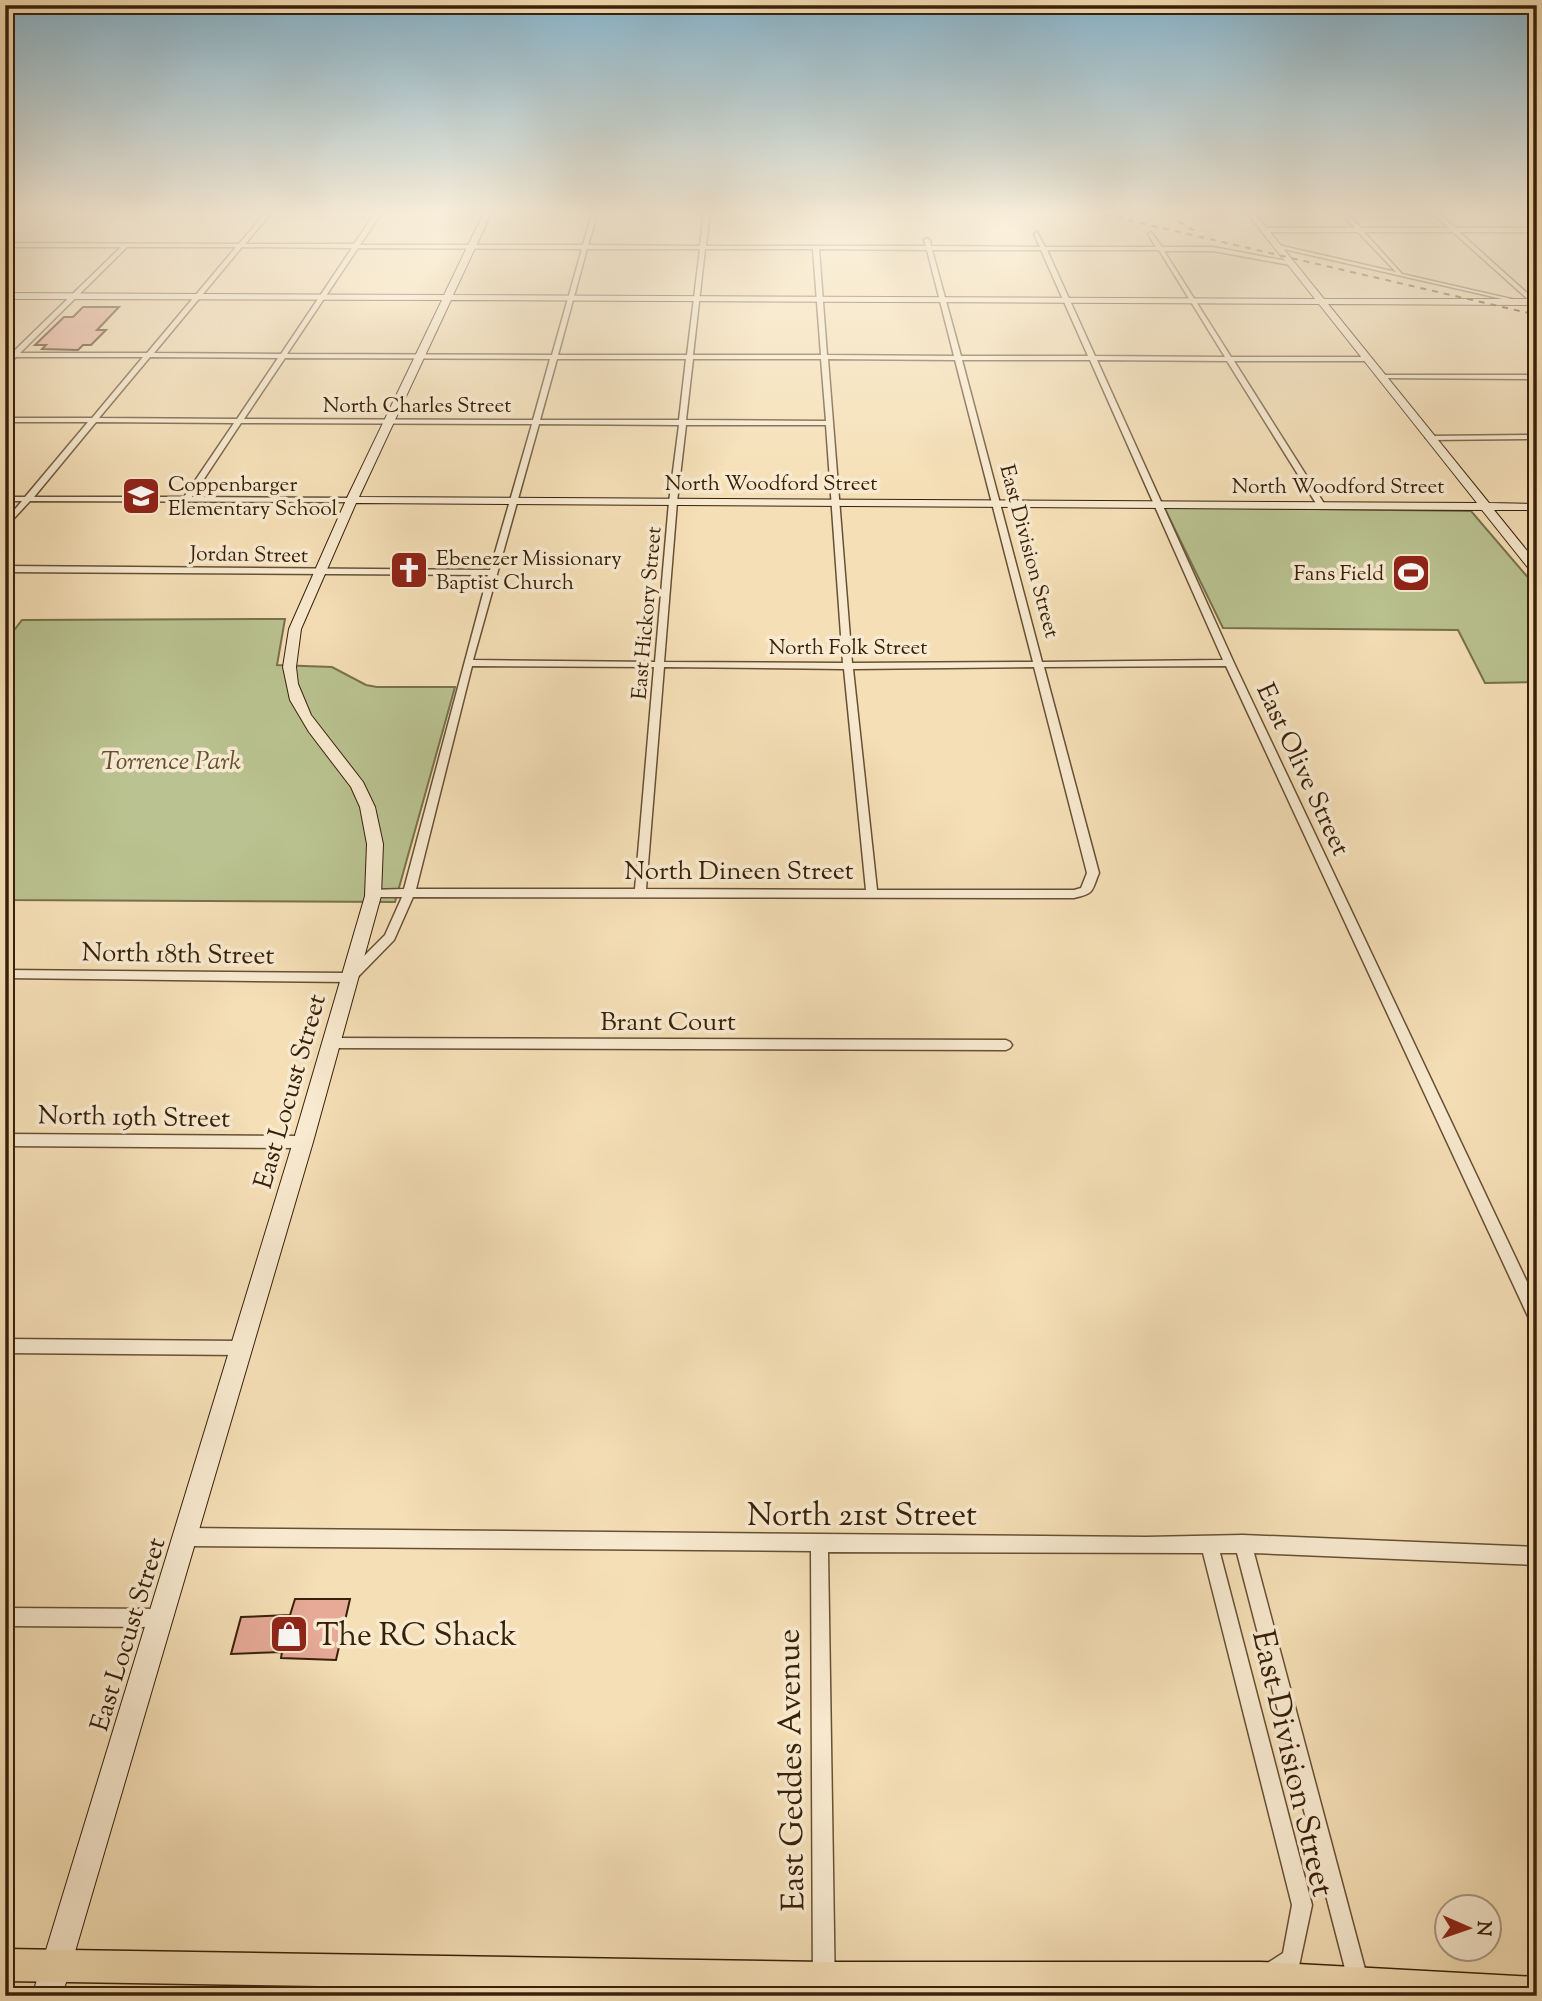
<svg xmlns="http://www.w3.org/2000/svg" width="1542" height="2001" viewBox="0 0 1542 2001" font-family="'Sorts Mill Goudy',serif">
	<style>
		.green { fill: #b9c290; stroke: #78714c; stroke-width: 2 }
		.building { fill: #e6aa97; stroke: #382009; stroke-width: 2 }
		.lines { fill: none; stroke-linecap: round; stroke-linejoin: round }
		.street-casing { stroke: #675034; stroke-width: 3 }
		.secondary-casing { stroke: #382009; stroke-width: 2 }
		.primary-casing { stroke: #382009; stroke-width: 3 }
		.street { fill: #f8ead0; fill-rule: evenodd }
		.secondary { fill: #f8ead0; fill-rule: evenodd }
		.primary { fill: #f5dfb6; fill-rule: evenodd }
		.rail { stroke: #382009; stroke-width: 2; stroke-dasharray: 6 6; stroke-linecap: butt }
		.labels { text-anchor: middle; stroke-width: 7; stroke-linejoin: round; paint-order: stroke }
		.far-street-label { font-size: 21px; fill: #382009; stroke: #f8ead0 }
		.far-poi-label { font-size: 21px; fill: #382009; stroke: #f8ead0; text-anchor: start }
		.park-label { font-size: 26px; font-style: italic; fill: #5f5132; stroke: #f8ead0 }
		.street-label { font-size: 26px; fill: #382009; stroke: #f8ead0 }
		.near-street-label { font-size: 32px; fill: #382009; stroke: #f8ead0 }
		.near-poi-label { font-size: 32px; fill: #382009; stroke: #f8ead0; text-anchor: start }
	</style>
	<rect width="100%" height="100%" fill="#f5dfb6"/>
	<filter id="stains"><feTurbulence type="fractalNoise" baseFrequency=".00286" numOctaves="4"/><feColorMatrix values="0 0 0 0 .2 0 0 0 0 .09 0 0 0 0 .02 0 0 0 .5 -.17"/></filter>
	<radialGradient id="worn" r=".72"><stop offset=".6" stop-color="#630" stop-opacity="0"/><stop offset="1" stop-color="#630" stop-opacity=".3"/></radialGradient>
	<g class="green">
		<path d="M 1164,507 L 1471,511 L 1537,588 L 1537,682 L 1485,683 L 1458,630 L 1223,628 Z"/>
		<path d="M 285,619 L 277,665 L 332,667 L 366,685 L 377,687 L 455,687 L 395,902 L 5,900 L 5,642 L 22,620 Z"/>
	</g>
	<g class="building">
		<path d="M 83,307 L 119,307 L 97,330 L 106,330 L 91,345 L 83,345 L 78,350 L 42,349 L 46,345 L 35,345 L 64,317 L 73,317 Z"/>
		<path d="M 295,1599 L 350,1599 L 336,1660 L 281,1658 L 282,1652 L 231,1654 L 241,1617 L 290,1615 Z"/>
	</g>
	<g class="lines">
		<defs>
			<g id="street">
				<path d="M 266,212 L 272,212 L 245,244 L 354,244 L 376,212 L 382,212 L 360,245 L 583,245 L 592,212 L 598,212 L 588,245 L 700,246 L 704,212 L 710,212 L 706,246 L 926,246 L 924,240 L 927,238 L 930,240 L 931,246 L 1040,247 L 1034,234 L 1037,232 L 1045,247 L 1156,247 L 1148,234 L 1151,232 L 1162,247 L 1213,247 L 1292,262 L 1290,265 L 1213,251 L 1164,251 L 1231,357 L 1366,357 L 1369,359 L 1366,361 L 1234,361 L 1325,505 L 1324,507 L 1317,505 L 1227,361 L 1097,360 L 1234,663 L 1537,1303 L 1537,1327 L 1532,1325 L 1226,666 L 1044,667 L 1099,873 C 1091,892 1095,893 1074,898 L 413,897 L 394,940 L 354,981 L 350,982 L 5,978 L 5,970 L 347,973 L 385,935 L 402,897 L 373,897 L 369,896 L 367,893 L 369,890 L 404,889 L 488,575 L 5,572 L 5,566 L 490,570 L 532,424 L 241,423 L 192,497 L 352,498 L 356,500 L 352,502 L 30,501 L 5,528 L 5,521 L 22,501 L 5,501 L 5,497 L 25,497 L 88,422 L 5,422 L 5,418 L 92,418 L 143,357 L 16,357 L 5,366 L 5,360 L 8,357 L 5,357 L 5,353 L 12,353 L 121,247 L 5,247 L 5,243 L 239,244 ZM 127,247 L 236,247 L 147,353 L 20,353 ZM 242,247 L 352,248 L 281,354 L 154,353 ZM 358,248 L 582,249 L 552,355 L 287,354 ZM 587,249 L 700,249 L 687,355 L 558,355 ZM 705,249 L 813,249 L 821,355 L 693,355 ZM 819,249 L 927,250 L 954,356 L 827,355 ZM 932,250 L 1041,250 L 1088,356 L 961,356 ZM 1047,250 L 1159,250 L 1225,357 L 1095,356 ZM 150,357 L 278,358 L 237,419 L 99,418 ZM 285,358 L 550,359 L 533,420 L 244,419 ZM 557,359 L 686,359 L 679,420 L 540,420 ZM 693,359 L 821,359 L 826,421 L 686,420 ZM 828,359 L 955,360 L 1033,662 L 852,663 ZM 962,360 L 1090,360 L 1223,660 L 1042,662 ZM 96,422 L 234,423 L 184,497 L 34,497 ZM 539,424 L 679,425 L 669,502 L 655,662 L 473,660 ZM 686,425 L 826,425 L 843,663 L 664,662 L 677,502 ZM 472,666 L 654,667 L 635,889 L 416,889 ZM 664,667 L 844,669 L 866,890 L 646,889 ZM 1034,667 L 1087,873 L 1081,888 L 1074,890 L 877,890 L 853,669 Z"/>
				<path d="M 1340,212 L 1346,212 L 1361,228 L 1449,228 L 1431,212 L 1437,212 L 1455,228 L 1537,228 L 1537,232 L 1459,232 L 1537,302 L 1532,303 L 1453,232 L 1364,232 L 1402,274 L 1520,301 L 1520,303 L 1275,247 L 1278,245 L 1396,272 L 1358,232 L 1265,232 L 1262,230 L 1265,228 L 1355,228 Z"/>
				<path d="M 1525,212 L 1531,212 L 1537,216 L 1537,221 Z"/>
				<path d="M 1381,375 L 1537,375 L 1537,379 L 1379,378 L 1379,376 Z"/>
				<path d="M 1537,435 L 1537,439 L 1430,440 L 1426,438 L 1430,436 Z"/>
				<path d="M 331,1038 L 1006,1040 L 1010,1042 L 1012,1045 L 1010,1048 L 1006,1050 L 331,1048 L 327,1046 L 325,1043 L 327,1040 Z"/>
				<path d="M 5,1134 L 303,1136 L 308,1138 L 310,1142 L 308,1146 L 303,1148 L 5,1146 Z"/>
				<path d="M 5,1339 L 242,1341 L 247,1343 L 250,1348 L 247,1353 L 242,1355 L 5,1353 Z"/>
				<path d="M 186,1528 L 1146,1537 L 1243,1535 L 1537,1547 L 1537,1565 L 1254,1553 L 1369,1984 L 1366,1991 L 1359,1994 L 1352,1991 L 1349,1984 L 1237,1553 L 1220,1553 L 1312,1905 L 1299,1966 L 1273,1981 L 1266,1978 L 1263,1971 L 1266,1964 L 1283,1953 L 1292,1905 L 1203,1553 L 828,1552 L 835,1996 L 813,1996 L 811,1551 L 186,1546 L 180,1543 L 177,1537 L 180,1531 Z"/>
				<path d="M 5,1608 L 161,1609 L 167,1612 L 170,1618 L 167,1624 L 161,1627 L 5,1626 Z"/>
				<path d="M 444,1962 L 451,1965 L 454,1972 L 451,1996 L 430,1996 L 437,1965 Z"/>
			</g>
			<path id="secondary" d="M 484,212 L 492,212 L 453,295 L 1315,299 L 1246,212 L 1254,212 L 1324,299 L 1537,299 L 1537,305 L 1328,304 L 1489,503 L 1537,504 L 1537,510 L 1494,510 L 1537,563 L 1537,575 L 1533,574 L 1482,510 L 356,503 L 301,629 L 296,667 L 298,684 L 311,715 L 363,782 L 375,807 L 383,844 L 381,896 L 313,1142 L 62,1996 L 32,1996 L 293,1142 L 365,896 L 367,844 L 360,807 L 351,787 L 309,732 L 290,700 L 283,667 L 289,629 L 346,500 L 442,300 L 5,299 L 5,293 L 444,295 ZM 451,300 L 1319,304 L 1477,503 L 359,497 Z"/>
			<path id="primary" d="M 5,1949 L 824,1962 L 1261,1962 L 1537,1977 L 1537,1996 L 824,1994 L 5,1981 Z"/>
		</defs>
		<use href="#street" class="street-casing"/>
		<use href="#secondary" class="secondary-casing"/>
		<use href="#primary" class="primary-casing"/>
		<use href="#street" class="street"/>
		<use href="#secondary" class="secondary"/>
		<use href="#primary" class="primary"/>
		<g class="rail">
			<path d="M 1093,212 L 1537,315"/>
			<path d="M 1171,212 L 1178,221 L 1195,231"/>
		</g>
	</g>
	<linearGradient id="sky" x2="0" y2="1"><stop stop-color="#89b8d1"/><stop offset="0.43" stop-color="#faf1de"/><stop offset="1" stop-color="#faf1de" stop-opacity="0"/></linearGradient>
	<rect width="1542" height="492" fill="url(#sky)"/>
	<defs>
		<symbol id="school-square" viewBox="-11 -11 22 22"><rect x="-9" y="-9" width="18" height="18" rx="4" fill="#8f2418" stroke="#f8ead0"/><path d="M0-5L7-2L0 1L-7-2ZM-4 1L0 2.5L4 1V4Q0 6-4 4Z" fill="#fff"/></symbol>
		<symbol id="church-square" viewBox="-11 -11 22 22"><rect x="-9" y="-9" width="18" height="18" rx="4" fill="#8f2418" stroke="#f8ead0"/><path d="M-1.2-6h2.4v3.5h3.3v2.4h-3.3V6h-2.4V-.1h-3.3v-2.4h3.3Z" fill="#fff"/></symbol>
		<symbol id="stadium-square" viewBox="-11 -11 22 22"><rect x="-9" y="-9" width="18" height="18" rx="4" fill="#8f2418" stroke="#f8ead0"/><path d="M0-5a6.5 5 0 1 0 0 10a6.5 5 0 1 0 0-10ZM-3.5-1.8h7v3.6h-7Z" fill="#fff"/></symbol>
		<symbol id="shop-square" viewBox="-11 -11 22 22"><rect x="-9" y="-9" width="18" height="18" rx="4" fill="#8f2418" stroke="#f8ead0"/><path d="M-5-2.5h2.3a2.7 3.5 0 0 1 5.4 0H5L5.5 6h-11ZM-1.5-2.5h3a1.5 2.3 0 0 0-3 0Z" fill="#fff"/></symbol>
	</defs>
	<g fill-rule="evenodd">
		<use href="#school-square" x="119" y="474" width="44" height="44"/>
		<use href="#church-square" x="387" y="548" width="44" height="44"/>
		<use href="#stadium-square" x="1389" y="551" width="44" height="44"/>
		<use href="#shop-square" x="267" y="1612" width="44" height="44"/>
	</g>
	<g class="labels">
		<g class="far-street-label">
			<text x="417" y="412">North Charles Street</text>
			<text x="771" y="490">North Woodford Street</text>
			<text x="1338" y="493">North Woodford Street</text>
			<text transform="translate(1030 551) rotate(75)" y="7">East Division Street</text>
			<text transform="translate(249 554) rotate(1)" y="7">Jordan Street</text>
			<text transform="translate(646 613) rotate(-85)" y="7">East Hickory Street</text>
			<text x="848" y="654">North Folk Street</text>
		</g>
		<g class="far-poi-label">
			<text x="168" y="491">Coppenbarger<tspan x="168" dy="24">Elementary School</tspan></text>
			<text x="436" y="565">Ebenezer Missionary<tspan x="436" dy="24">Baptist Church</tspan></text>
			<text x="1384" y="580" text-anchor="end">Fans Field</text>
		</g>
		<g class="park-label">
			<text x="171" y="769">Torrence Park</text>
		</g>
		<g class="street-label">
			<text transform="translate(1304 769) rotate(65)" y="9">East Olive Street</text>
			<text x="739" y="879">North Dineen Street</text>
			<text transform="translate(178 953) rotate(1)" y="9">North 18th Street</text>
			<text x="668" y="1030">Brant Court</text>
			<text transform="translate(289 1091) rotate(-74)" y="9">East Locust Street</text>
			<text transform="translate(134 1116) rotate(1)" y="9">North 19th Street</text>
			<text transform="translate(127 1634) rotate(-73)" y="9">East Locust Street</text>
		</g>
		<g class="near-street-label">
			<text x="862" y="1525">North 21st Street</text>
			<text transform="translate(1294 1763) rotate(77)" y="11">East Division Street</text>
			<text transform="translate(790 1770) rotate(-91)" y="11">East Geddes Avenue</text>
		</g>
		<g class="near-poi-label">
			<text x="316" y="1645">The RC Shack</text>
		</g>
	</g>
	<rect width="1542" height="2001" fill="none" stroke="#f5dfb6" stroke-width="28"/>
	<rect x="7" y="7" width="1528" height="1987" fill="none" stroke="#382009" stroke-width="3.5"/>
	<rect x="14" y="14" width="1514" height="1973" fill="none" stroke="#382009" stroke-width="2"/>
	<g transform="translate(1468 1928) rotate(92)"><circle r="33" fill="#f8ead0" stroke="#ab9980" stroke-width="2"/>
	<path d="M0-5L12 26L0 18L-12 26Z" fill="#8f2418"/>
	<text y="-10" font-size="19" font-weight="bold" text-anchor="middle" fill="#382009">N</text>
	</g>
	<rect width="100%" height="100%" filter="url(#stains)"/>
	<rect width="100%" height="100%" fill="url(#worn)"/>
</svg>
